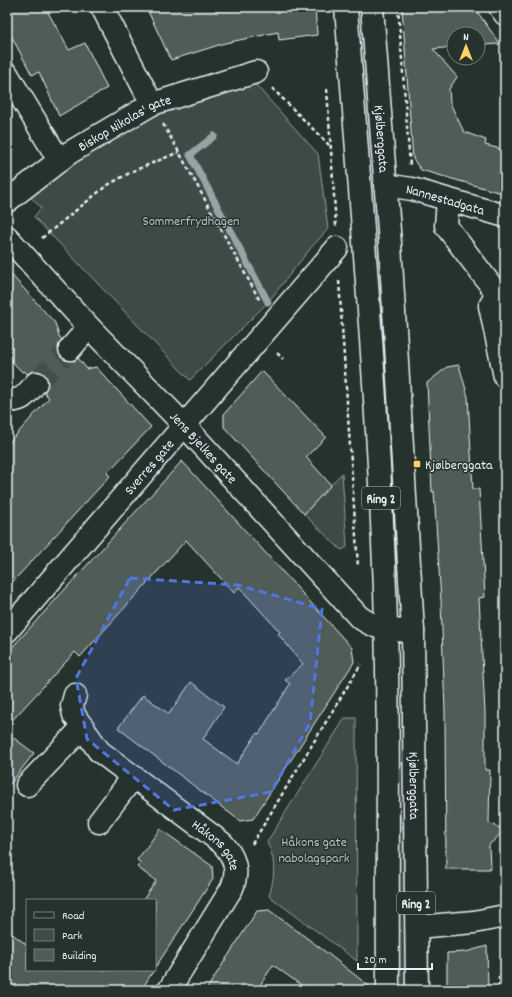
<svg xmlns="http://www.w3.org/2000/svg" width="512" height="997" viewBox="0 0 512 997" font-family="Dekko,sans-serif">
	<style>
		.green { fill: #3e4b47; stroke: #939ea0 }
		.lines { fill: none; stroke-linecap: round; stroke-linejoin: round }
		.stream { stroke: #98a3a5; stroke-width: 7 }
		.building { fill: #505c59; stroke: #e8f1f8 }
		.minor-tunnel { stroke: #43504b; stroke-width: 22; stroke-dasharray: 22 11; stroke-linecap: butt }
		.minor-casing { stroke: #e8f1f8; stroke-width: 25 }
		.major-casing { stroke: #e8f1f8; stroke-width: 25 }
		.path { stroke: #e8f1f8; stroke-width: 2.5; stroke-dasharray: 4 3; stroke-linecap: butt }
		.minor { stroke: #26332d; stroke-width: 22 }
		.major { stroke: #26332d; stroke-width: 22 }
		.marked { fill: #5077e0; fill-opacity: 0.2; stroke: #5077e0; stroke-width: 3; stroke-dasharray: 8 5; stroke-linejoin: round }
		.poi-dot { fill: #ffd166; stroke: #26332d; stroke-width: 1.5 }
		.labels { text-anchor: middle; stroke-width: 3; stroke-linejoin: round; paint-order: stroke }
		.shield { fill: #26332d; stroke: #aeb8bb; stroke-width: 1 }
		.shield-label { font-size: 13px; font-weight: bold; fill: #e8f1f8 }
		.street-label { font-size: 14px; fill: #e8f1f8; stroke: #26332d }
		.park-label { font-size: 14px; fill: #b5bfc3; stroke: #26332d }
		.poi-label { font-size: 14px; fill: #e8f1f8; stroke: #26332d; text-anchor: start }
	</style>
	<rect width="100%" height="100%" fill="#26332d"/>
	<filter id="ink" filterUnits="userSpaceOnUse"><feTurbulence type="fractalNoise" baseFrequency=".025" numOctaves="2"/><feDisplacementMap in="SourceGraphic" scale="8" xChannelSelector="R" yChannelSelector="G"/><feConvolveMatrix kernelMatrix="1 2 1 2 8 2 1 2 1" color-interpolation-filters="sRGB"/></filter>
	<g filter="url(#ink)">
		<g class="green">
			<path d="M 255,84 L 318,154 L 328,229 L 310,249 L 268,302 L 190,380 L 34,217 L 41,208 L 29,195 L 77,159 L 155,114 Z"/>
			<path d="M 342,473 L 347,546 L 346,548 L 341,550 L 304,514 Z"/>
			<path d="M 345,718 L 356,718 L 357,961 L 269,896 C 275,877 276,860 267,842 Z"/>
			<path d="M 399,811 L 406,840 L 408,990 L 394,990 Z"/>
		</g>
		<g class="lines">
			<path class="stream" d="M 214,136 L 190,155 L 268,302"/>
		</g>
		<g class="building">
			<path d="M 7,7 L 45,7 L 69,50 L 85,43 L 107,88 L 59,116 L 39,72 L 32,75 L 7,28 Z"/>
			<path d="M 146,7 L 315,7 L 317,35 L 279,40 L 278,32 L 225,43 L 171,60 Z"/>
			<path d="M 402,7 L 474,7 L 500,44 L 478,45 L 478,34 L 454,34 L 454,47 L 433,49 L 457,77 L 449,89 L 450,103 L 464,132 L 486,140 L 485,145 L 505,150 L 505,194 L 421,170 L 413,159 Z"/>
			<path d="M 7,270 L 55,323 L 59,336 L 62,340 L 58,347 L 58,353 L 62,358 L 68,361 L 74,361 L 78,358 L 87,369 L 96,367 L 151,427 L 107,473 L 110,476 L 7,588 L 7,445 L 49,398 L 44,392 L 48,385 L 48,379 L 44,374 L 38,371 L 32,371 L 28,374 L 24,371 L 22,372 L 7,356 Z"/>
			<path d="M 459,365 L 468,397 L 473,489 L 479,489 L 485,597 L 479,598 L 485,712 L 485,770 L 490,770 L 489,823 L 505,830 L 489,845 L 490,869 L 446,869 L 445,712 L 441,601 L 434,491 L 432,492 L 427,383 L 447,367 Z"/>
			<path d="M 262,371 L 326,437 L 306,457 L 331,485 L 304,514 L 224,427 L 224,414 Z"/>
			<path d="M 182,461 L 352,648 L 354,662 L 253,819 L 240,821 L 118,728 L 143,695 L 169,714 L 191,682 L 224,707 L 203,739 L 237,764 L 257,733 L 259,734 L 290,684 L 285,680 L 303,664 L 278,634 L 280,632 L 239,587 L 234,593 L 186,540 L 80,657 L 75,652 L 7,726 L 7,653 Z"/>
			<path d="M 7,733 L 34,753 L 7,788 Z"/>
			<path d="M 160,829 L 212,866 L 213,879 L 155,968 L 155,900 L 143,900 L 156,881 L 137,867 L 141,863 L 137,860 Z"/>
			<path d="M 269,910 L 327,953 L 374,990 L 308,990 L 273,965 L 257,990 L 206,990 L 257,911 Z"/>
			<path d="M 7,930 L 27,945 L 27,970 L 154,970 L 141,990 L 18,990 L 7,981 Z"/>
			<path d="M 487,946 L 488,990 L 447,990 L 447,953 L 466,952 Z"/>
		</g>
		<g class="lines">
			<path class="minor-tunnel" d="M 36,383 L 70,349"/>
			<defs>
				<g id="minor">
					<path d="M 102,7 L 152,104"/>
					<path d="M 500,7 L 505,14"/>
					<path d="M 7,74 L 59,160"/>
					<path id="s1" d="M 385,185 L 412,189 L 505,216"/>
					<path d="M 448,200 L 446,226 L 499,296 L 505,299"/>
					<path id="s2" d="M 7,201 L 69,153 L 152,104 L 256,72"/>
					<path id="s3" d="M 7,237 L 89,327 L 185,426 L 359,617 C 380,631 388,630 413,631"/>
					<path d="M 499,296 L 493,301 L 490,306 L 505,377"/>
					<path d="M 70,349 L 89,327"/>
					<path d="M 7,400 C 23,402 26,394 36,383"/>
					<path id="s4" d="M 7,631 L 337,248"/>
					<path id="s5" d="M 75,695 L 72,706 L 74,715 L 99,751 L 222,843 C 235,857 239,871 232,888 L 169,990"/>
					<path d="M 27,785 L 83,727"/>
					<path d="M 99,822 L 133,777"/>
					<path d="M 417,927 L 474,922 L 505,916"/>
				</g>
				<g id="major">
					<path d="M 346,7 C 360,193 376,379 384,565 C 390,706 387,848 388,990"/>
					<path id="s6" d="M 372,7 L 390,244 L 413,631 L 417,990"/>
				</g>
			</defs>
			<use href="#minor" class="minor-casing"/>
			<use href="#major" class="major-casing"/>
			<g class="path">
				<path d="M 398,7 L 410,166"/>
				<path d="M 272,88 L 329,145"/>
				<path d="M 327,89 L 336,226"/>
				<path d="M 163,124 L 179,152 L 260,301"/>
				<path d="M 42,238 L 106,186 L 133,171 L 179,152"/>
				<path d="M 339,281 L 358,567"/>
				<path d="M 277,353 L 283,359"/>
				<path d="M 252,844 L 361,664"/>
				<path d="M 499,976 L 499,990"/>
			</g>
			<use href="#minor" class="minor"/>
			<use href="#major" class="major"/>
		</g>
	</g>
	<path class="marked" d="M 130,578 L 238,585 L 322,609 L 310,723 L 271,792 L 174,810 L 87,739 L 76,678 Z"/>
	<rect class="poi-dot" x="413" y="460" width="8" height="8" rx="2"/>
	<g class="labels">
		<g class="shield">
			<rect x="362" y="487" width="38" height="22" rx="3"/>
			<rect x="397" y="892" width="38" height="22" rx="3"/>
		</g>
		<g class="shield-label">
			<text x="381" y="503">Ring 2</text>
			<text x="416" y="908">Ring 2</text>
		</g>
		<g class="street-label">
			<text dy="5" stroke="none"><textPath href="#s2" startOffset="142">Biskop Nikolas' gate</textPath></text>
			<text dy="5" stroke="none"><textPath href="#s6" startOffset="132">Kjølberggata</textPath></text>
			<text dy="5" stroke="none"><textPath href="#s1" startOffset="62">Nannestadgata</textPath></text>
			<text dy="5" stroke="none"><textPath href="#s3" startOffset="288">Jens Bjelkes gate</textPath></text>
			<text dy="5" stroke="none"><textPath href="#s4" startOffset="217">Sverres gate</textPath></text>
			<text dy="5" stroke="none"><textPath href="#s6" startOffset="780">Kjølberggata</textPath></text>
			<text dy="5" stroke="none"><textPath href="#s5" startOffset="216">Håkons gate</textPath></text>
		</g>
		<g class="park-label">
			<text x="191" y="225">Sommerfrydhagen</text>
			<text x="314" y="846">Håkons gate<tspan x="314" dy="16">nabolagspark</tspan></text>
		</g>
		<g class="poi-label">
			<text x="425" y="469">Kjølberggata</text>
		</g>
	</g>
	<rect width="512" height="997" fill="none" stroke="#26332d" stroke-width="24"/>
	<rect x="12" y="12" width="488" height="973" fill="none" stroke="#e8f1f8" stroke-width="1.5" filter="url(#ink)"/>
	<rect x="26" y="899" width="130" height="72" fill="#26332d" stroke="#747f7e"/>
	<rect x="34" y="912" width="20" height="6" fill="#26332d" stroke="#747f7e"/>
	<text x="62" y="919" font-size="12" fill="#e8f1f8">Road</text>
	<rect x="34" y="929" width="20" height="12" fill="#3e4b47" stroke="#747f7e"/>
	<text x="62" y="939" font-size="12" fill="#e8f1f8">Park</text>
	<rect x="34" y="949" width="20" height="12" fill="#505c59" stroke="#747f7e"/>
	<text x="62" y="959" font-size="12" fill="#e8f1f8">Building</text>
	<g transform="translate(466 46)"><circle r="19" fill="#26332d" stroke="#747f7e"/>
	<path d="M0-3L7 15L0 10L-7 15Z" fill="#ffd166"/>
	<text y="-6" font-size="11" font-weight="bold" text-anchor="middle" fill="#e8f1f8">N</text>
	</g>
	<path d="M358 963v6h74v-6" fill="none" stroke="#e8f1f8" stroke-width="2"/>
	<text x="364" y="963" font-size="12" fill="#e8f1f8" stroke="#26332d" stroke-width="3" paint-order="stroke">20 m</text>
</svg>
